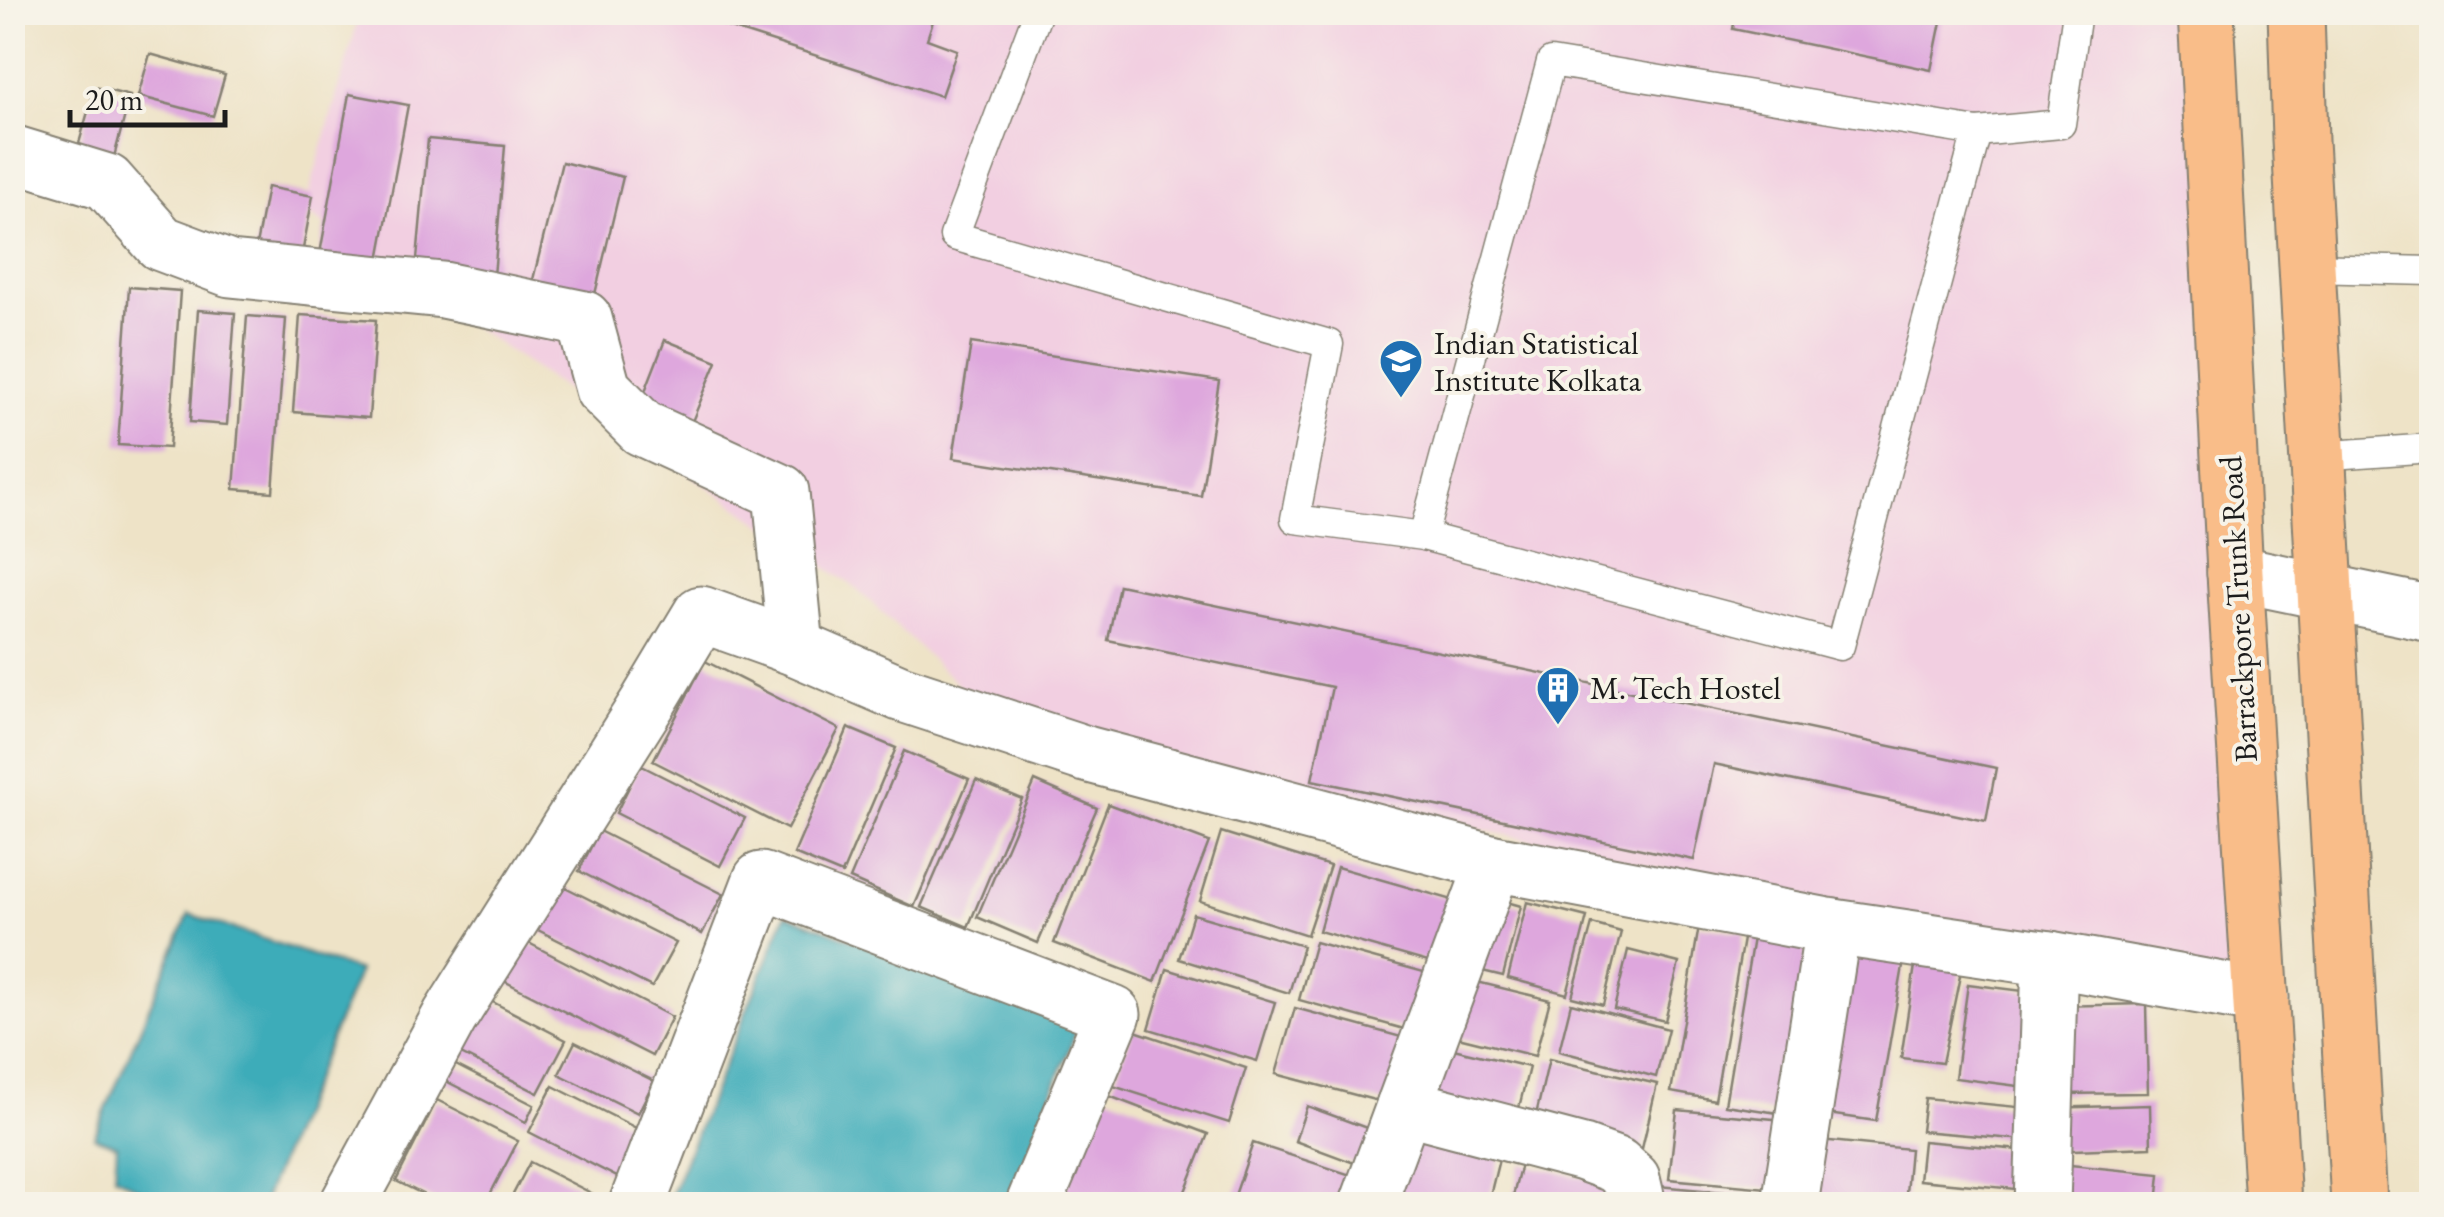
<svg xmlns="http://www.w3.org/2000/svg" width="2444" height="1217" viewBox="0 0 2444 1217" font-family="'EB Garamond',serif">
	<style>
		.built { fill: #f2cfe1 }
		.water { fill: #3cacb9; stroke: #2c646a; stroke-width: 2.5 }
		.building { fill: #dea7dd }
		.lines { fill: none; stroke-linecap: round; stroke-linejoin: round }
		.lane-casing { stroke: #858072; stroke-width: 31 }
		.street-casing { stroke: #858072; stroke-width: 59 }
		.primary-casing { stroke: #858072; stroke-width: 59 }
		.lane { stroke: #fff; stroke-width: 28 }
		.street { stroke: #fff; stroke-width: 55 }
		.primary { stroke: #f9bd89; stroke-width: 55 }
		.labels { text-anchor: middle; stroke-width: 8; stroke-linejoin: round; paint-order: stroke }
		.poi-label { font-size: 32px; fill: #1c1c1c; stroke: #f7f3e8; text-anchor: start }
		.street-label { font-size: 32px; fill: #1c1c1c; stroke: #f7f3e8 }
	</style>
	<rect width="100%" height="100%" fill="#f7f3e8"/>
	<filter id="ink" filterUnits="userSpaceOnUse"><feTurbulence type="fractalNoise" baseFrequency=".01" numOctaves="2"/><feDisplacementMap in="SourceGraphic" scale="20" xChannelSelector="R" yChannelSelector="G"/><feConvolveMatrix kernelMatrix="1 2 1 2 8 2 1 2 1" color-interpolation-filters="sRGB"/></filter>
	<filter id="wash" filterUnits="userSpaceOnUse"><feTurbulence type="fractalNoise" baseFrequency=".0048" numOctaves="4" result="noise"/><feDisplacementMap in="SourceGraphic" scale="40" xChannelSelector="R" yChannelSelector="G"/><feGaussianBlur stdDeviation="2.25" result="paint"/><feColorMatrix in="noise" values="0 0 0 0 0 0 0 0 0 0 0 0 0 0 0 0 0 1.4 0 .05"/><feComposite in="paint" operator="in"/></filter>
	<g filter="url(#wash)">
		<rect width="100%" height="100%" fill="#eee3c7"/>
		<path class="built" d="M 360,13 L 2197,13 L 2261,997 L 1003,727 L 856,588 L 304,211 Z"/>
		<g class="water">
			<path d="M 189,914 L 359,971 L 262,1204 L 168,1204 L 115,1176 L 117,1145 L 94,1137 Z"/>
			<path d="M 786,914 L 1078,1027 L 1009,1204 L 667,1204 Z"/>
		</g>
		<g id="blocks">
			<g class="building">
				<path d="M 936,12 L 927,39 L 957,50 L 941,96 L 684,13 Z"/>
				<path d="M 1736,12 L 1943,12 L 1931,70 L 1733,29 Z"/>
				<path d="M 150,54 L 225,75 L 213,116 L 138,96 Z"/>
				<path d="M 95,87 L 130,96 L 114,157 L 78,147 Z"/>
				<path d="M 349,94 L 408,105 L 375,281 L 317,270 Z"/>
				<path d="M 428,139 L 505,146 L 493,288 L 415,281 Z"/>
				<path d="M 562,162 L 623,177 L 590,315 L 528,300 Z"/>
				<path d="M 267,187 L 313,196 L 298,275 L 252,267 Z"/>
				<path d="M 129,287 L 180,291 L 169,448 L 118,445 Z"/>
				<path d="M 198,310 L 235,313 L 227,425 L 190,422 Z"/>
				<path d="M 300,315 L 376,320 L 369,418 L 293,412 Z"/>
				<path d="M 247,316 L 286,319 L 273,492 L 234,489 Z"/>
				<path d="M 665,340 L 717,361 L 691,424 L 640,404 Z"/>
				<path d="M 971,343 L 1219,381 L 1201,496 L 953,458 Z"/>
				<path d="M 1119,585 L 1996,768 L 1986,821 L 1714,764 L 1694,860 L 1312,780 L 1332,687 L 1108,640 Z"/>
				<path d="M 705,661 L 839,729 L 787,829 L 653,761 Z"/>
				<path d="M 848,728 L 896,748 L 842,874 L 794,854 Z"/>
				<path d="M 904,751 L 969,779 L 914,907 L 850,879 Z"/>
				<path d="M 640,765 L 745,818 L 720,866 L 616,813 Z"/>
				<path d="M 976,780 L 1022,799 L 968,927 L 921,907 Z"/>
				<path d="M 1035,781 L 1097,808 L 1038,943 L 977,917 Z"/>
				<path d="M 1108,804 L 1209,842 L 1155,982 L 1054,943 Z"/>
				<path d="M 599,831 L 723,894 L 702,934 L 579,871 Z"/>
				<path d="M 1221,832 L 1330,866 L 1307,935 L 1200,901 Z"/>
				<path d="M 1337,867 L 1467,904 L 1449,968 L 1319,931 Z"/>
				<path d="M 555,882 L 676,943 L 652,987 L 532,927 Z"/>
				<path d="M 1485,896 L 1521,906 L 1503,976 L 1466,967 Z"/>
				<path d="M 1527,902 L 1587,917 L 1567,994 L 1508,978 Z"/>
				<path d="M 1193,914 L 1303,946 L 1289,993 L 1179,959 Z"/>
				<path d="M 1592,924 L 1621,932 L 1603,1005 L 1572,997 Z"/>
				<path d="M 1699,926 L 1744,933 L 1715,1100 L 1671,1092 Z"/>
				<path d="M 1755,926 L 1808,935 L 1778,1113 L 1725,1105 Z"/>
				<path d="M 521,939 L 672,1017 L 652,1056 L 500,979 Z"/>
				<path d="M 1315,942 L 1442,977 L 1426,1035 L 1299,1000 Z"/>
				<path d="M 1850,946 L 1905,955 L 1876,1121 L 1821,1113 Z"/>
				<path d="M 1628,950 L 1679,963 L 1665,1021 L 1614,1009 Z"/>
				<path d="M 1916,959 L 1962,966 L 1942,1063 L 1901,1058 Z"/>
				<path d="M 1167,969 L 1275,1002 L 1257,1061 L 1149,1029 Z"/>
				<path d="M 1469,980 L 1550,1000 L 1535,1056 L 1454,1036 Z"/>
				<path d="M 1968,984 L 2039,993 L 2026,1087 L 1955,1078 Z"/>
				<path d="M 485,998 L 566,1040 L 538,1093 L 457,1052 Z"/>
				<path d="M 1571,1003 L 1668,1029 L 1656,1077 L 1559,1051 Z"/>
				<path d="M 2146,1004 L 2148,1093 L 2056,1094 L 2054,1006 Z"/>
				<path d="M 1295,1008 L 1416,1041 L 1397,1106 L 1276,1074 Z"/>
				<path d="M 1132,1030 L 1246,1068 L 1229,1123 L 1113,1086 Z"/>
				<path d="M 575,1042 L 654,1081 L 638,1113 L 559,1074 Z"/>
				<path d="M 1445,1047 L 1529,1067 L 1515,1124 L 1433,1104 Z"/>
				<path d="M 444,1059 L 534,1105 L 526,1122 L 436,1076 Z"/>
				<path d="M 1549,1059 L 1657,1084 L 1641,1153 L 1533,1128 Z"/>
				<path d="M 553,1086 L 648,1134 L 623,1180 L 529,1132 Z"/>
				<path d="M 1104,1094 L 1208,1134 L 1180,1204 L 1060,1204 Z"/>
				<path d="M 1925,1098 L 2028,1108 L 2025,1140 L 1921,1131 Z"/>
				<path d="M 437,1100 L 518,1141 L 485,1204 L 443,1204 L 396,1181 Z"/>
				<path d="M 2150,1105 L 2151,1147 L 2048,1151 L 2047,1108 Z"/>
				<path d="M 1307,1106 L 1383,1134 L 1370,1169 L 1295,1141 Z"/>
				<path d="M 1677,1110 L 1784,1120 L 1778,1189 L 1669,1179 Z"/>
				<path d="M 1405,1129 L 1501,1151 L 1488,1204 L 1396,1204 Z"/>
				<path d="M 1810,1139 L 1910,1149 L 1905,1204 L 1804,1204 Z"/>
				<path d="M 1923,1141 L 2030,1151 L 2026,1190 L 1919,1180 Z"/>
				<path d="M 1253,1143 L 1360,1178 L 1351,1204 L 1232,1204 Z"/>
				<path d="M 530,1162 L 599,1197 L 595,1204 L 508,1204 Z"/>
				<path d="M 1521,1164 L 1633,1189 L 1630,1204 L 1511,1204 Z"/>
				<path d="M 2060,1164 L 2160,1174 L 2157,1204 L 2056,1204 Z"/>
				<path d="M 1647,1185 L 1767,1196 L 1766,1204 L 1645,1204 Z"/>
				<path d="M 1967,1198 L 2005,1202 L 2005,1204 L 1967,1204 Z"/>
			</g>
		</g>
	</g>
	<g filter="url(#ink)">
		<use href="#blocks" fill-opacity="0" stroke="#858072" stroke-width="2.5"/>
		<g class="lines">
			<defs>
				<g id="lane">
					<path d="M 1038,12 L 954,236 L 1329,344 L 1295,519 L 1423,536"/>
					<path d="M 1551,62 L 1977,132 L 1840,646 L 1423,536 Z"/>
					<path d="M 1977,132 L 2061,124 L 2077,12"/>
					<path d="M 2307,268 L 2432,271"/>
					<path d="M 2317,456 L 2432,448"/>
				</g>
				<g id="street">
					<path d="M 12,153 L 107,182 L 161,243 L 230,269 L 443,290 L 584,319 L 603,389 L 642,428 L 781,492 L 796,648"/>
					<path d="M 2235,573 L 2432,614"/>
					<path d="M 1404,1106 L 1583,1153 L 1616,1165 L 1632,1179 L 1636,1196 L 1635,1204"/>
					<path d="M 348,1204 L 450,1016 L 647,704 L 701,614 L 796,648 L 900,693 L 1086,754 L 1494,863 L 1833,927"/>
					<path d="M 637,1204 L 761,880 L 1113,1014 L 1034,1204"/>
					<path d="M 1368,1204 L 1494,863"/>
					<path d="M 1790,1204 L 1833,927 L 2050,959 L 2261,997"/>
					<path d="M 2042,1204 L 2050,959"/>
				</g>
				<g id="primary">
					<path d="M 2206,12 L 2235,573 L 2273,1204"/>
					<path d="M 2296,12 L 2300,140 L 2359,1204"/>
				</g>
			</defs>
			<use href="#lane" class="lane-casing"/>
			<use href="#street" class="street-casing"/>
			<use href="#primary" class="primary-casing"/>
			<use href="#lane" class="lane"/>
			<use href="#street" class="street"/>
			<use href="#primary" class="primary"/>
		</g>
	</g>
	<defs>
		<symbol id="university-pin" viewBox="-11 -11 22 30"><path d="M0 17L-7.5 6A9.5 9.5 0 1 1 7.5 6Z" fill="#1f6fb2" stroke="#f7f3e8"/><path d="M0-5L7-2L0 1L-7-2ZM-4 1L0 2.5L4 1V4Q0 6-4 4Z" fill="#fff"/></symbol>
		<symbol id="building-pin" viewBox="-11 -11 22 30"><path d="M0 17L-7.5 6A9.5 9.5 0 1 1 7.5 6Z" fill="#1f6fb2" stroke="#f7f3e8"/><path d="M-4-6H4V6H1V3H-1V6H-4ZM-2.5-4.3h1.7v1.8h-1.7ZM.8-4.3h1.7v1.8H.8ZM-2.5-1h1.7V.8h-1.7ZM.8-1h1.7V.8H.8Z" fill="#fff"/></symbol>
	</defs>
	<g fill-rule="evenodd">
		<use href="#university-pin" x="1376" y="336" width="50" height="68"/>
		<use href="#building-pin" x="1533" y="663" width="50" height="68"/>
	</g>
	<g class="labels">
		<g class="poi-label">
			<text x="1434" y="354">Indian Statistical<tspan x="1434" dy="37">Institute Kolkata</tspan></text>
			<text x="1590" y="699">M. Tech Hostel</text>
		</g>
		<g class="street-label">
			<text transform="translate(2238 609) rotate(-93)" y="11">Barrackpore Trunk Road</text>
		</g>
	</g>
	<rect width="2444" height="1217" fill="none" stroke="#f7f3e8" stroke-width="50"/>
	<path d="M70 110v15h155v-15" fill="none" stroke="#1c1c1c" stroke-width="5"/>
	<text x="85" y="110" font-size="30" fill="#1c1c1c" stroke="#f7f3e8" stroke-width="8" paint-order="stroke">20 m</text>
</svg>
